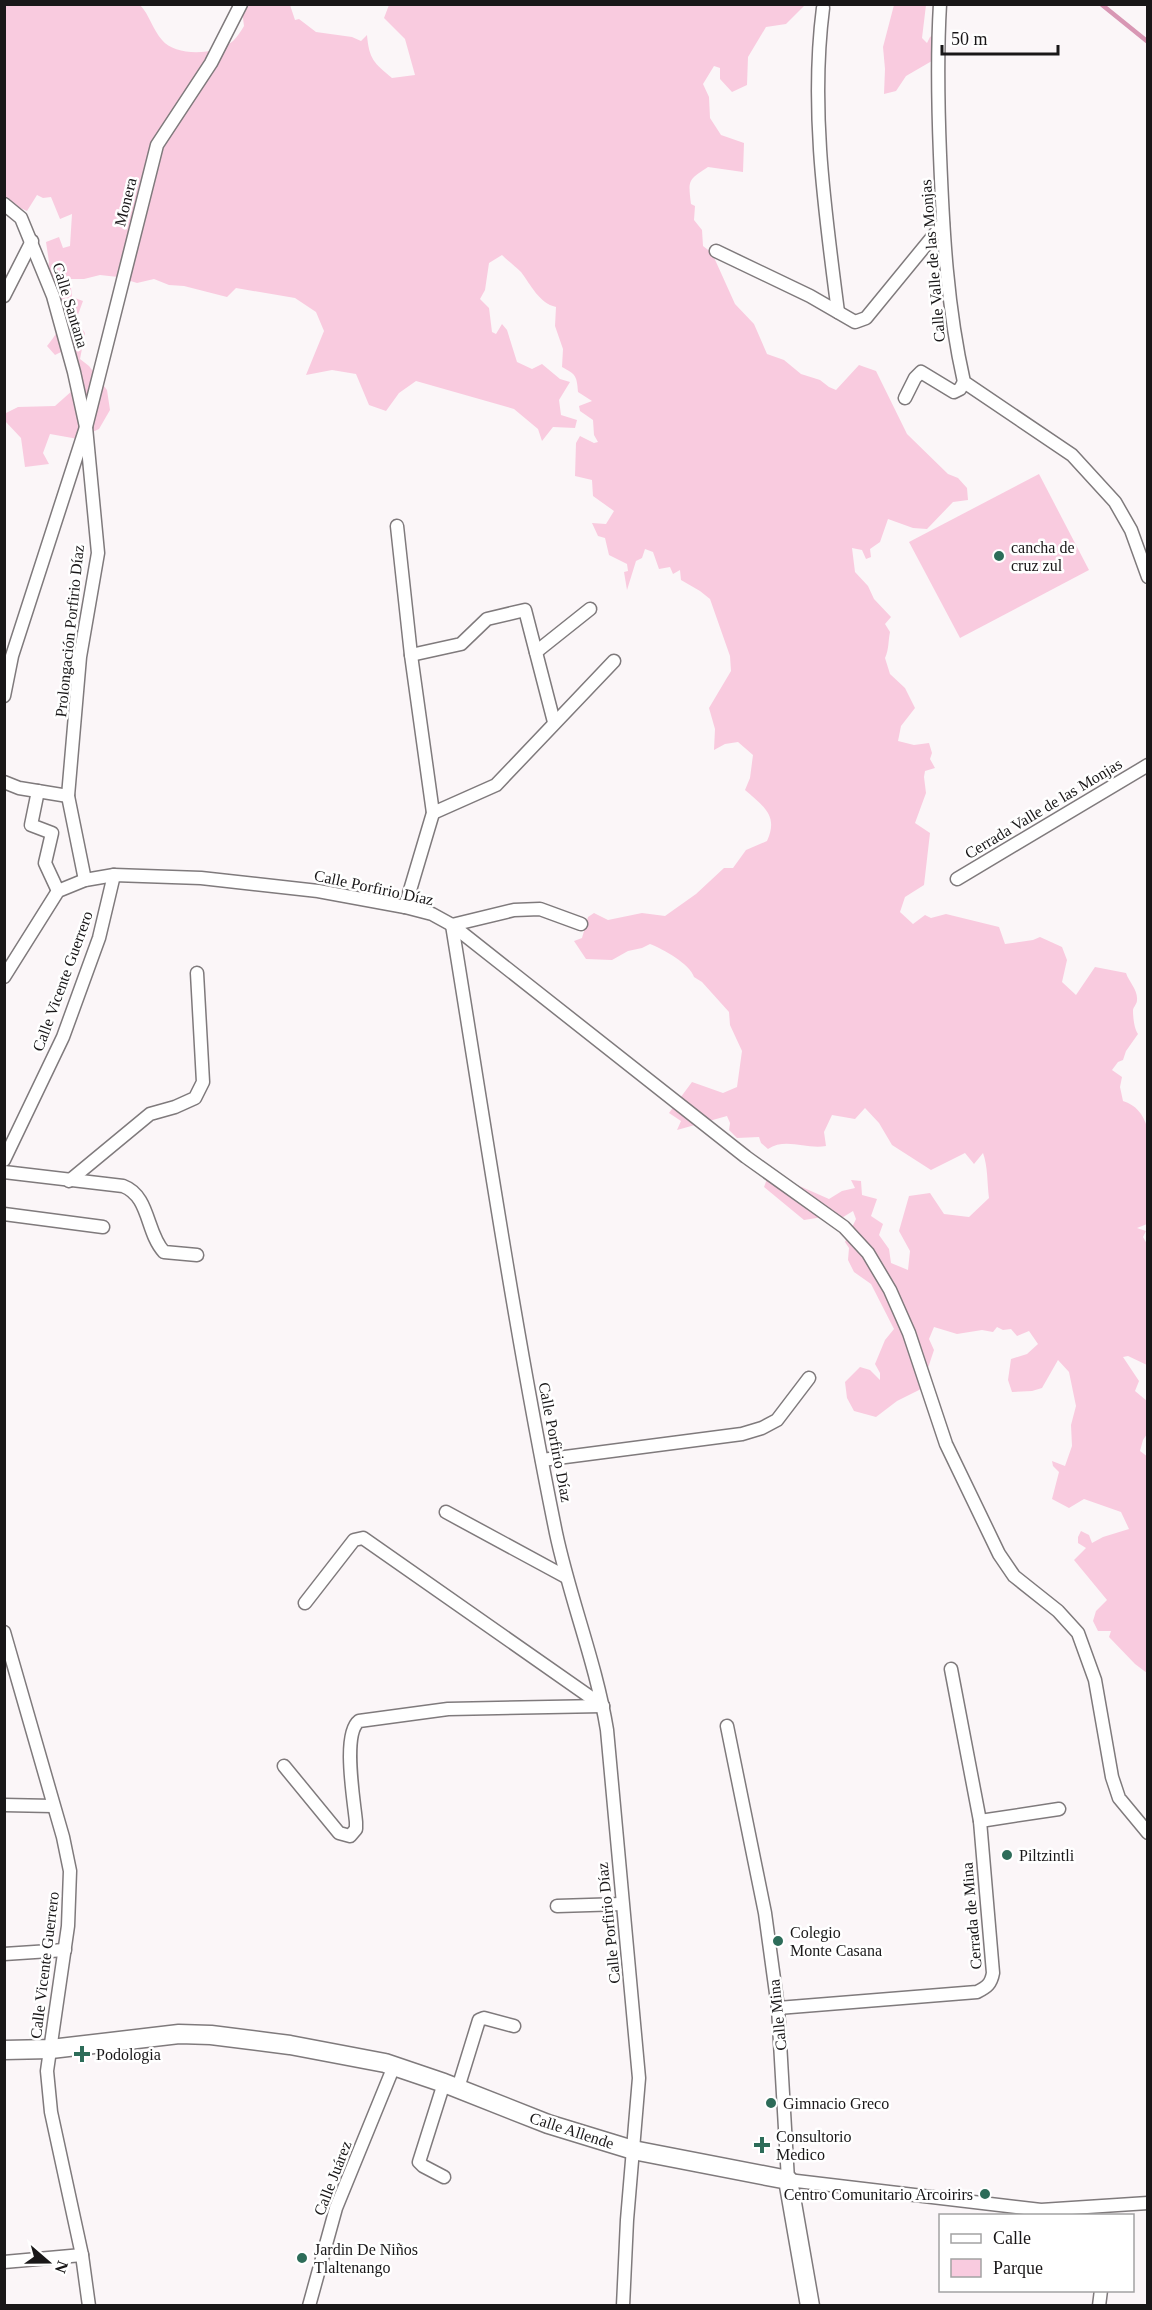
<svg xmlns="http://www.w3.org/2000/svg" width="1152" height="2310" viewBox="0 0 1152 2310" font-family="Georgia,serif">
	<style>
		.green { fill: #f9cbdf }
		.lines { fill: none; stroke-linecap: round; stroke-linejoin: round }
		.stream { stroke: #d897b4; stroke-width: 4.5 }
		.street-casing { stroke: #7f7a7c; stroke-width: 15 }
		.secondary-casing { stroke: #7f7a7c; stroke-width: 21 }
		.street { stroke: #fff; stroke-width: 12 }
		.secondary { stroke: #fff; stroke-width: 18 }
		.poi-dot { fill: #2d6c59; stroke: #fff; stroke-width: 2 }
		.labels { text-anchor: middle; stroke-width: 5; stroke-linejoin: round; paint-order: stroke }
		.street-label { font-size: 16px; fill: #191718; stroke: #fff }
		.poi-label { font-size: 16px; fill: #191718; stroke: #fff; text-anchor: start }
	</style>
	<rect width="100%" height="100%" fill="#fbf6f8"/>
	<g class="green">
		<path d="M 5,5 L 140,5 C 149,14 153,30 162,40 C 176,57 217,55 233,41 C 237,37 241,31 244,26 L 242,10 L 237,5 L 290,5 L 295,20 L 299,19 L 316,32 L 352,37 L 361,41 L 367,35 C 369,59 374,63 392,78 L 415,75 L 405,39 L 384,18 L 389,5 L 805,5 L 786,24 L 766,27 L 748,57 L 747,85 L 732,92 L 720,79 L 720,68 L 714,66 L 703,84 L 709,97 L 710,118 L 721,135 L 744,143 L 743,172 L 708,167 C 688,180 688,180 691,204 L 695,206 L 694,220 L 702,230 L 703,246 L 712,253 L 735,304 L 754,324 L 767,354 L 784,360 L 801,374 L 820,380 L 829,387 L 836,390 L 859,365 L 876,371 L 907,434 L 948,474 L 958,478 L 967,488 L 968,500 L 953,502 L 927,529 L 913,528 L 888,519 L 880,542 L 870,549 L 871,557 L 866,559 L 862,550 L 852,548 L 855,572 L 868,586 L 874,599 L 891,617 L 885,624 L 890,632 C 888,642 889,649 885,658 L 890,674 L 905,688 L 915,708 L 901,726 L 898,741 L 914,745 L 929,743 L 932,753 L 930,759 L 935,768 L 925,771 L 924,777 L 926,793 L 915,823 L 930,833 L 924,885 L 905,897 L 900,912 L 913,924 L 925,915 L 931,918 L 946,914 L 999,927 L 1005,944 L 1033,940 L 1040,937 L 1062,947 L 1067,960 L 1062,982 L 1076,995 L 1095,967 L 1126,973 C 1129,982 1138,990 1137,1000 C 1137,1004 1134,1006 1133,1010 C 1133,1017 1134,1028 1138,1034 L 1126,1051 L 1123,1060 L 1118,1062 L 1112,1070 L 1122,1077 L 1120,1087 L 1123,1101 C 1136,1105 1143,1114 1147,1127 L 1147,1224 L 1137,1228 L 1146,1231 L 1143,1237 L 1147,1244 L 1147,1365 L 1128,1356 L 1123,1357 L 1139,1381 L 1135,1391 L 1147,1401 L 1147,1434 L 1143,1440 L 1140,1451 L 1148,1457 L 1147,1673 L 1135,1664 L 1109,1637 L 1111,1631 L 1098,1631 L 1093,1621 L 1096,1611 L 1107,1600 L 1074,1560 L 1086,1548 L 1078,1543 L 1078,1537 L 1081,1531 L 1089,1535 L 1092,1543 L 1103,1537 L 1129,1529 L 1121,1512 L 1084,1499 L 1069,1508 L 1052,1499 L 1059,1472 L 1053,1466 L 1052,1461 L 1065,1466 L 1072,1446 L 1071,1425 L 1076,1406 L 1069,1372 L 1058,1360 L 1042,1388 L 1032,1391 L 1012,1392 L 1008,1380 L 1011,1359 L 1027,1354 L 1038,1344 L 1029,1331 L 1017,1336 L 1011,1329 L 1003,1330 L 997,1327 L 993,1332 L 982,1330 L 957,1334 L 934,1327 L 929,1339 L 934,1350 L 921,1389 L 897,1401 L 876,1417 L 854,1411 L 847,1398 L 845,1382 L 860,1367 L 870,1370 L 880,1380 L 880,1373 L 875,1364 L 885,1340 L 894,1329 L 871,1284 L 854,1272 L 848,1260 L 849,1248 L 845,1242 L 856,1219 L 853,1211 L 840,1219 L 823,1217 L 804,1220 L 764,1187 L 767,1179 L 786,1180 L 829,1199 L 842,1191 L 855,1188 L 851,1180 L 861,1181 L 862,1195 L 877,1199 L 871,1216 L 883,1224 L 879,1235 L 889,1249 L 891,1263 L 908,1270 L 910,1251 L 899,1231 L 909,1196 L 930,1193 L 944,1214 L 969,1217 L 989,1198 C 987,1182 988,1167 983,1153 L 974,1164 L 965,1153 L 931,1170 L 892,1145 L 879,1123 L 865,1108 L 855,1119 L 832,1115 L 824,1132 L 826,1146 C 807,1150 786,1137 768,1149 L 761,1143 L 759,1137 L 737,1138 L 729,1130 L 730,1123 L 727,1116 L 677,1130 L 681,1121 L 669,1113 L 692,1082 L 723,1093 L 737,1087 L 742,1051 L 730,1025 L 729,1012 L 702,982 L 694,977 C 690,964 663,949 650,944 L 642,948 L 628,951 L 612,960 L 586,959 L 574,941 L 582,938 L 588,917 L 594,913 L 608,920 L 642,913 L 665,916 L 696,894 L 724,868 L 733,868 L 746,850 L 767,841 C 779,815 763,806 745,790 L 750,778 L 753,755 L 738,742 L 725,744 L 714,750 L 715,729 L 709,708 L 731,671 L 730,656 L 710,599 L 700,591 L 681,580 L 680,570 L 673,574 L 670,567 L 659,569 L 653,552 L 645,549 L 642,558 L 636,561 L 627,590 L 624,572 L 628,571 L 627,564 L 609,555 L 605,538 L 598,536 L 592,523 L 606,524 L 614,511 L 593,496 L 592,480 L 575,476 L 576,443 L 580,436 L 594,443 L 598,442 L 594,435 L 593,420 L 580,411 L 579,406 L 592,401 L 578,392 C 577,375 575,374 562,367 L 563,349 L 555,326 L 556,307 C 539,303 531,285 521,272 C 515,266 508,261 502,255 L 489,263 L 485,290 L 480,299 L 489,308 L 492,332 L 496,334 L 502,324 L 507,330 L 517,362 L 532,369 L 542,364 L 560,379 L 570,382 L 559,400 L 561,415 L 577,420 L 575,428 L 553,427 L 542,441 L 538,429 L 514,409 L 416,381 L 399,393 L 386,411 L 369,405 L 356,374 L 332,370 L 306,375 L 324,331 L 316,312 L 295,298 L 236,288 L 227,297 L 184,286 L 169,285 L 154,279 L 137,283 L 118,277 L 100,275 L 84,279 L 70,279 L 72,297 L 83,301 L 76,320 L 85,333 L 80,359 L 89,366 L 107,390 L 110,410 L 99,429 L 78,439 L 50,434 L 43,453 L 49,464 L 25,467 L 21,438 L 5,421 L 6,413 L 18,407 L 55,406 L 73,390 L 71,355 L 63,357 L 61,352 L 55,355 L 47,346 C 67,322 64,312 43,291 L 49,262 L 46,242 L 59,237 L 63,248 L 70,246 L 72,214 L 60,219 L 51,197 L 43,198 L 37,195 L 27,211 L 18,207 L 9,212 L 5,210 Z"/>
		<path d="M 894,5 L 926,5 L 922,38 L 927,43 L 930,37 L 937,33 L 937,58 L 906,76 L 896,91 L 884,94 L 885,69 L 883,47 Z"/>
		<path d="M 1039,474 L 1089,570 L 960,638 L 909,542 Z"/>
	</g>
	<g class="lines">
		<path class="stream" d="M 1101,4 L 1148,42"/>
		<defs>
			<g id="street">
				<path d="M 940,4 C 937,54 938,105 940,155 C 943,232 947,307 964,382 L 1072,455 L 1115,502 L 1131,530 L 1148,577"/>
				<path d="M 823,8 C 810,109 825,211 838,312"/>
				<path d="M 4,204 L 21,218 L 53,296 L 74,372 L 86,427 L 98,553 L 80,657 L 68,796 L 85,880"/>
				<path d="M 716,251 L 810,296 L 855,322 L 866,318 L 943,224"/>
				<path d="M 4,296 L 32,241"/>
				<path d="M 905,398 L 915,378 L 921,372 L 954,392 L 960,389 L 964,382"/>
				<path d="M 397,526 L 411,655 L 433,813 L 405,907"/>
				<path d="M 536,652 L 590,609"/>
				<path d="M 411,655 L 461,644 L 487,619 L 525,610 L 554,722"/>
				<path d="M 4,696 L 12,656 L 86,427 L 157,145 L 211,63 L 241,4"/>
				<path d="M 4,782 L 19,788 L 68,796"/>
				<path d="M 38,791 L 31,825 L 52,833 L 45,863 L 58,891"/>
				<path d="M 433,813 L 496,785 L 614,661"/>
				<path d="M 957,879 L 1148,765"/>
				<path d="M 452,925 C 485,1128 515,1332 556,1533 C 570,1599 596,1663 607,1730 L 639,2078 L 627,2220 L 623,2306"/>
				<path d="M 452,925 L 514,910 L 540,909 L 581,924"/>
				<path d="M 4,977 L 58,891 L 85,880 L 114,875 L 201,878 L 318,891 L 405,907 L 432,914 L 452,925 L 746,1157 L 844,1227 L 868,1253 L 890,1290 L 909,1333 L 946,1444 L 999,1554 L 1014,1576 L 1058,1611 L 1078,1633 L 1095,1680 L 1112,1777 L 1119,1798 L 1148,1833"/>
				<path d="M 4,1160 L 63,1037 L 99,938 L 114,875"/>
				<path d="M 4,1172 L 123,1186 C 150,1196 146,1233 164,1252 L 197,1255"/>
				<path d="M 69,1181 L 150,1114 L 175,1107 L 195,1098 L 203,1082 L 197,973"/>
				<path d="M 4,1214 L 103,1227"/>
				<path d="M 542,1460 L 742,1434 L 762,1428 L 777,1420 L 809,1378"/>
				<path d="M 446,1512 L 566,1577"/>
				<path d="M 305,1603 L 354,1540 L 363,1538 L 603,1706"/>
				<path d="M 4,1632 L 63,1837 L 70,1871 L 68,1926 L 47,2071 L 51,2112 L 82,2255 L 89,2306"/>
				<path d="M 727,1726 L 765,1913 L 778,2008 L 788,2180 L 1041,2210 L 1148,2203"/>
				<path d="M 284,1766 L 339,1833 L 350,1836 L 356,1829 L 356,1822 C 354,1800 342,1734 359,1721 L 448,1709 L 603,1706"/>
				<path d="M 4,1805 L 53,1806"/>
				<path d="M 980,1821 L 1059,1809"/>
				<path d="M 557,1906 L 622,1904"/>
				<path d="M 4,1954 L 65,1950"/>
				<path d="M 778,2008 L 977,1992 C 987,1987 991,1984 993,1973 L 980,1821 L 951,1669"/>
				<path d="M 444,2083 L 419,2162 L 423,2166 L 444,2177"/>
				<path d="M 458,2088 L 479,2020 L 484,2018 L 514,2026"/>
				<path d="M 4,2262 L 82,2255"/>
				<path d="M 309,2306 L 336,2208 L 394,2066"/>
				<path d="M 1099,2306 L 1101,2290"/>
			</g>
			<path id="secondary" d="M 4,2050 L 51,2049 L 179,2034 L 211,2035 L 290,2045 L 385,2063 L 444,2083 L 548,2124 L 633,2150 L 788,2180 L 810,2306"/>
		</defs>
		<use href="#street" class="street-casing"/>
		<use href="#secondary" class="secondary-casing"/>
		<use href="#street" class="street"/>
		<use href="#secondary" class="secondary"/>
	</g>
	<g class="poi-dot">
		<circle cx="999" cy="556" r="6"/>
		<circle cx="1007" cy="1855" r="6"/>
		<circle cx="778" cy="1941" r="6"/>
		<path d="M79 2045h6v6h6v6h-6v6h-6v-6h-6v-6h6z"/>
		<circle cx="771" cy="2103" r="6"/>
		<path d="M759 2136h6v6h6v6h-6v6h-6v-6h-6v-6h6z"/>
		<circle cx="985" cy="2194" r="6"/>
		<circle cx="302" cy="2258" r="6"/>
	</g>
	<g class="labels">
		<g class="street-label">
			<text transform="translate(125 202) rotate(-76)" y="6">Monera</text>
			<text transform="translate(932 261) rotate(-95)" y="6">Calle Valle de las Monjas</text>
			<text transform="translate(71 305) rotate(73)" y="6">Calle Santana</text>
			<text transform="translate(69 631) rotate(-84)" y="6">Prolongación Porfirio Díaz</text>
			<text transform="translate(1043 808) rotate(-31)" y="6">Cerrada Valle de las Monjas</text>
			<text transform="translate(374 887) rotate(12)" y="6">Calle Porfirio Díaz</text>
			<text transform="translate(62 981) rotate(-70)" y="6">Calle Vicente Guerrero</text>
			<text transform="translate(556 1442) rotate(79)" y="6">Calle Porfirio Díaz</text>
			<text transform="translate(971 1916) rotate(-95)" y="6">Cerrada de Mina</text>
			<text transform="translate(608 1923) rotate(-96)" y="6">Calle Porfirio Díaz</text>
			<text transform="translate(44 1965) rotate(-83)" y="6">Calle Vicente Guerrero</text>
			<text transform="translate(777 2015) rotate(-96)" y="6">Calle Mina</text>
			<text transform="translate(572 2130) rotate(18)" y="6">Calle Allende</text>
			<text transform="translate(332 2178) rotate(-69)" y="6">Calle Juárez</text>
		</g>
		<g class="poi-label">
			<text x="1011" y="553">cancha de<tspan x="1011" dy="18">cruz zul</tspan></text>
			<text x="1019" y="1861">Piltzintli</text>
			<text x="790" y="1938">Colegio<tspan x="790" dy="18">Monte Casana</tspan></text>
			<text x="96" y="2060">Podologia</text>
			<text x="783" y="2109">Gimnacio Greco</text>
			<text x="776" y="2142">Consultorio<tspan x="776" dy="18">Medico</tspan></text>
			<text x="973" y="2200" text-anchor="end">Centro Comunitario Arcoirirs</text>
			<text x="314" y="2255">Jardin De Niños<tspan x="314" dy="18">Tlaltenango</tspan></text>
		</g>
	</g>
	<rect width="1152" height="2310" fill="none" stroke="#191718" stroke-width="12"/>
	<rect x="939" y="2214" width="195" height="78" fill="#ffffff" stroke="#a3a2a3" stroke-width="1.5"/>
	<rect x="951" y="2234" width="30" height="9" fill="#ffffff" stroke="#a3a2a3" stroke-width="1.5"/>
	<text x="993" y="2244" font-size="18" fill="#191718">Calle</text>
	<rect x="951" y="2259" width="30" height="18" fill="#f9cbdf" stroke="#a3a2a3" stroke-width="1.5"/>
	<text x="993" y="2274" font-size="18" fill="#191718">Parque</text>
	<g transform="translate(48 2262) rotate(110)" stroke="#ffffff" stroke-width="4.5" paint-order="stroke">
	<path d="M0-4.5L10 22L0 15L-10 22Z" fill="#191718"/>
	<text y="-9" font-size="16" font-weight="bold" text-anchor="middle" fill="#191718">N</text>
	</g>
	<path d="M942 45v9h116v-9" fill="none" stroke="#191718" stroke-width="3"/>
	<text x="951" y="45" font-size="18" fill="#191718" stroke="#ffffff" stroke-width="4.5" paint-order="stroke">50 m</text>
</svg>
